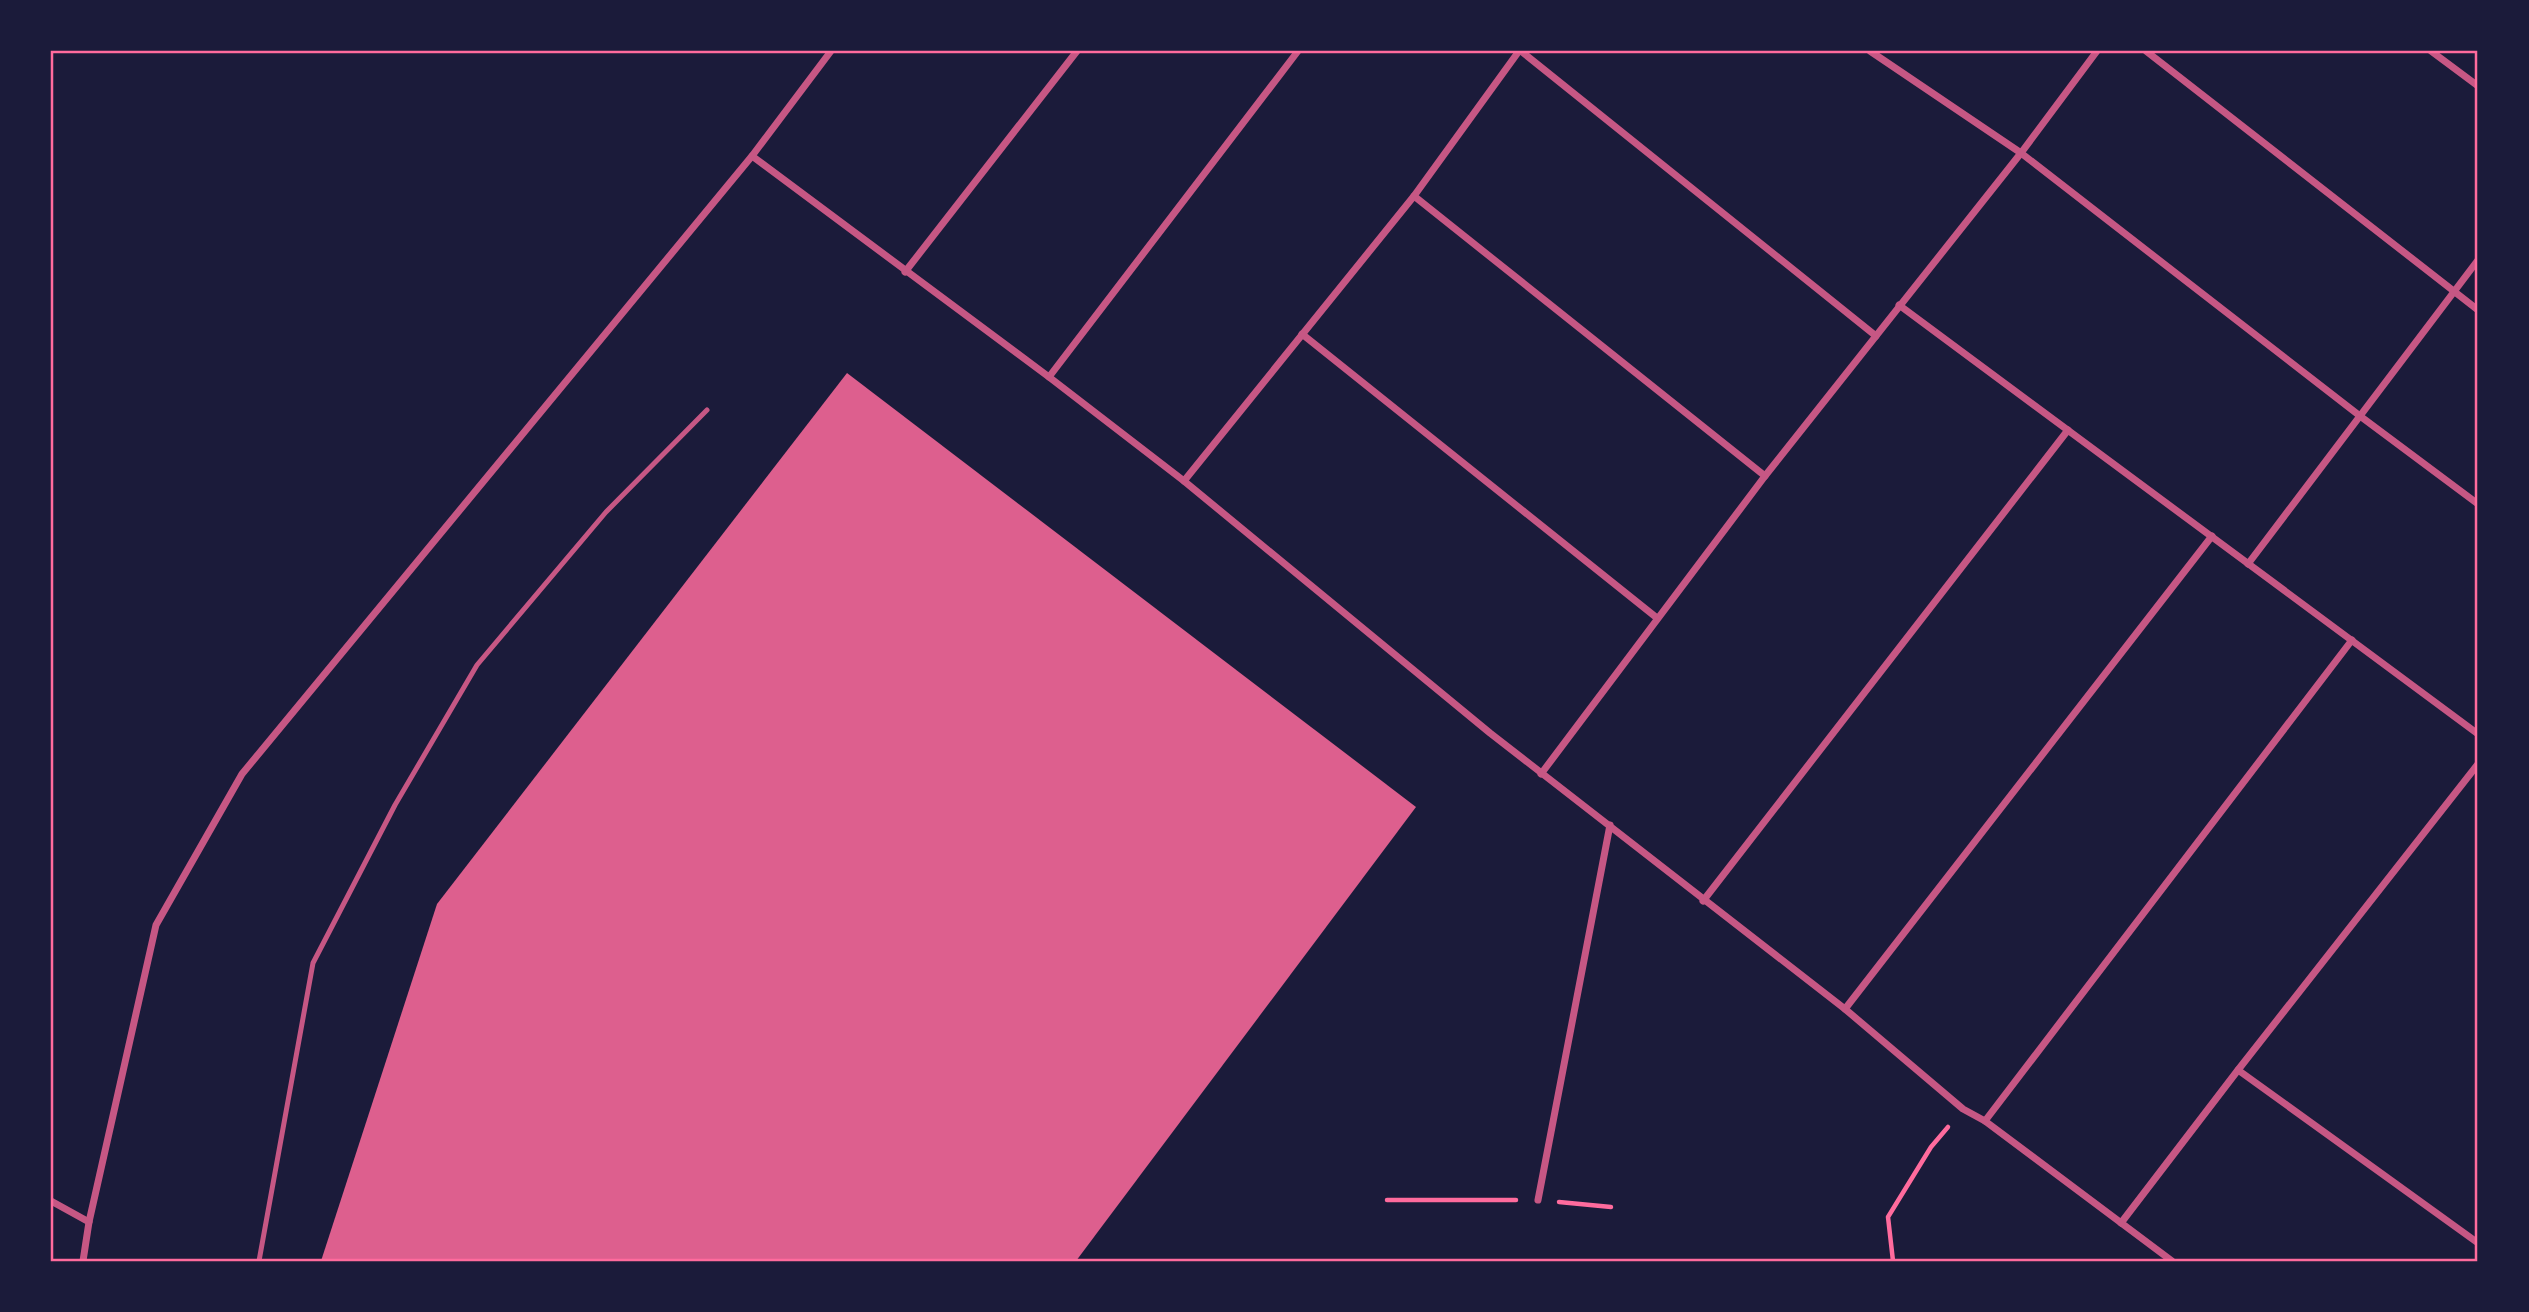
<svg xmlns="http://www.w3.org/2000/svg" width="2529" height="1312" viewBox="0 0 2529 1312" font-family="Mulish,sans-serif">
	<style>
		.building { fill: #dd5f8e }
		.lines { fill: none; stroke-linecap: round; stroke-linejoin: round }
		.path { stroke: #ff6b9d; stroke-width: 4.5 }
		.service { stroke: #c65784; stroke-width: 5 }
		.minor { stroke: #c65784; stroke-width: 7 }
		.neatline { fill: none; stroke: #ff6b9d; stroke-width: 2.5 }
	</style>
	<rect width="100%" height="100%" fill="#1b1b3a"/>
	<path class="building" d="M 847,373 L 1416,807 L 1076,1261 L 321,1261 L 437,904 Z"/>
	<g class="lines">
		<g class="path">
			<path d="M 1387,1200 L 1516,1200"/>
			<path d="M 1559,1202 L 1611,1207"/>
			<path d="M 1893,1261 L 1888,1217 L 1931,1147 L 1948,1127"/>
		</g>
		<path class="service" d="M 259,1261 L 313,963 L 395,805 L 477,665 L 606,512 L 707,410"/>
		<g class="minor">
			<path d="M 1521,51 L 1876,336"/>
			<path d="M 1870,51 L 2021,153 L 2360,416 L 2478,504"/>
			<path d="M 2146,51 L 2478,310"/>
			<path d="M 2431,51 L 2478,86"/>
			<path d="M 752,156 L 1049,377 L 1184,481 L 1490,733 L 1845,1009 L 1963,1109 L 1985,1121 L 2172,1261"/>
			<path d="M 1414,196 L 1765,476"/>
			<path d="M 905,272 L 1077,51"/>
			<path d="M 1899,305 L 2478,734"/>
			<path d="M 1302,334 L 1657,618"/>
			<path d="M 1049,377 L 1298,51"/>
			<path d="M 1184,481 L 1414,196 L 1519,51"/>
			<path d="M 2248,564 L 2478,260"/>
			<path d="M 1541,774 L 1765,476 L 2021,153 L 2097,51"/>
			<path d="M 1703,901 L 2068,430"/>
			<path d="M 1845,1009 L 2212,536"/>
			<path d="M 2238,1070 L 2478,1243"/>
			<path d="M 1985,1121 L 2352,640"/>
			<path d="M 1538,1200 L 1610,825"/>
			<path d="M 51,1201 L 89,1222"/>
			<path d="M 2121,1223 L 2238,1070 L 2478,764"/>
			<path d="M 83,1261 L 89,1222 L 156,925 L 242,774 L 752,156 L 831,51"/>
		</g>
	</g>
	<rect width="2529" height="1312" fill="none" stroke="#1b1b3a" stroke-width="105"/>
	<rect x="52" y="52" width="2424" height="1208" class="neatline"/>
</svg>
